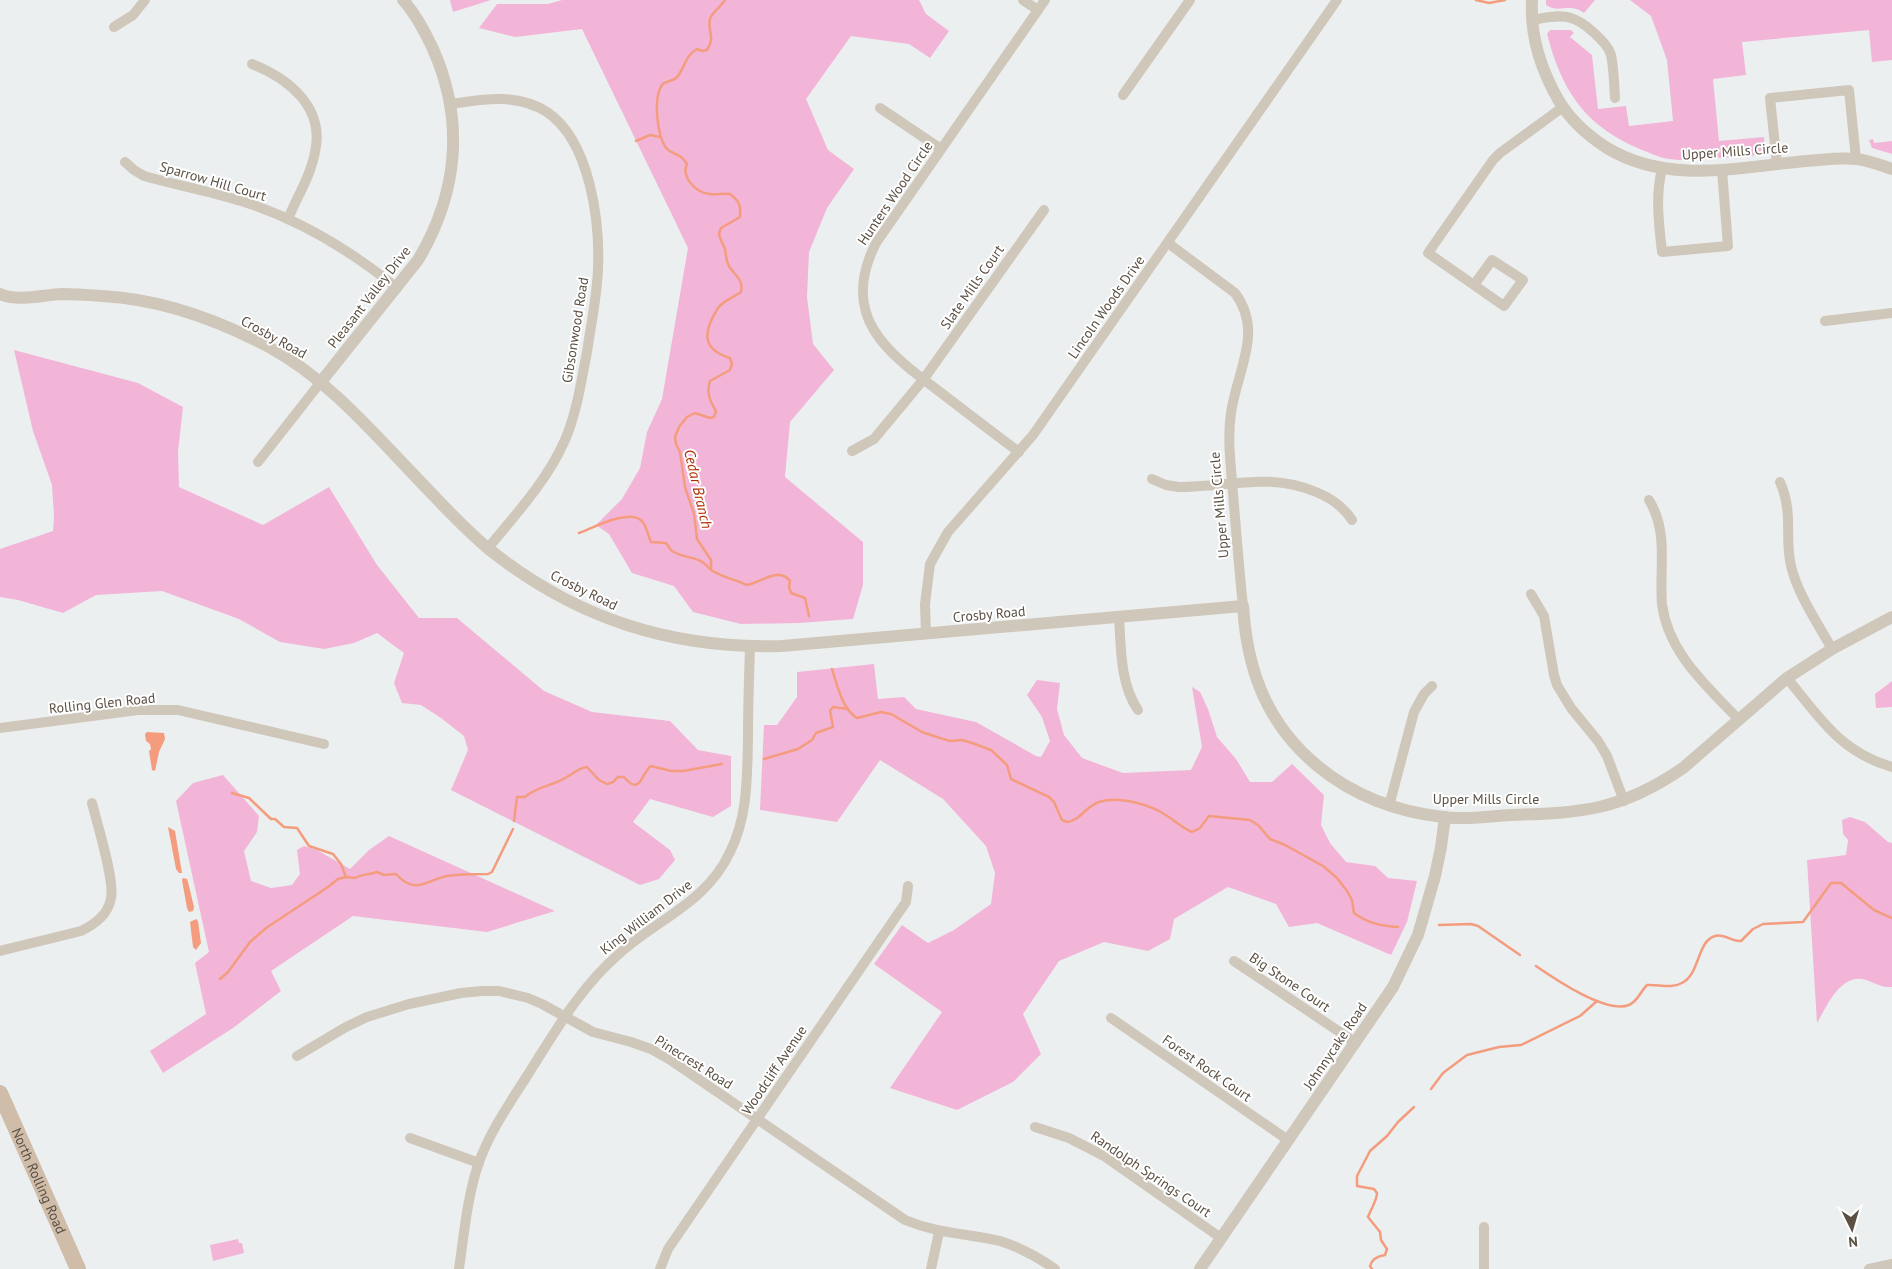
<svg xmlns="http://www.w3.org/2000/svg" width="1892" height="1269" viewBox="0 0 1892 1269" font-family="'PT Sans',sans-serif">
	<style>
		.green { fill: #f2b5d8 }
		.water { fill: #f49c7e }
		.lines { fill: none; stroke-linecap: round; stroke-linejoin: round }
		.stream { stroke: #f49c7e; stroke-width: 2.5 }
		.minor { stroke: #d0c7bb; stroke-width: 10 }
		.tertiary { stroke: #d0c7bb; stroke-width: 12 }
		.primary { stroke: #cfbda9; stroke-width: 16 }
		.labels { text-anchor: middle; stroke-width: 4; stroke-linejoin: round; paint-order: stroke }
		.street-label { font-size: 14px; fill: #5b5043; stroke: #fff }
		.water-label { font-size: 15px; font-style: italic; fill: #b12e00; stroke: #fff }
	</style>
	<rect width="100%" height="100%" fill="#eceff0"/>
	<g class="green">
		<path d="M 450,0 L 491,0 L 453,12 Z"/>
		<path d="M 562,0 L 919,0 L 926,14 L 949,31 L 930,58 L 909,44 L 851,36 L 806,99 L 828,150 L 854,169 L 827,208 L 809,252 L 807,297 L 813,344 L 834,370 L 790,422 L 785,477 L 863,542 L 863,585 L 853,619 L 799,623 L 741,624 L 693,612 L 674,586 L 632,573 L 609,534 L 596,525 L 622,499 L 640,468 L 647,432 L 662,399 L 688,248 L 582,29 L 515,37 L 479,28 L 497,4 L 548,4 Z"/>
		<path d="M 1546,0 L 1595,0 L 1584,13 C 1569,2 1559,14 1546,5 Z"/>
		<path d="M 1630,0 L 1892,0 L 1892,60 L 1872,62 L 1869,30 L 1742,42 L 1746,75 L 1713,79 L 1719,141 L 1764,137 L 1765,150 C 1755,159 1731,157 1717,158 C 1700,159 1681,162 1664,158 C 1657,157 1649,152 1642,150 C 1586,127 1562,92 1547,34 L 1550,30 L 1571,30 L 1574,33 L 1570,37 L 1592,55 L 1598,109 L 1626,106 L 1629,126 L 1673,121 L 1667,60 L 1651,16 Z"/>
		<path d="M 1873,139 L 1874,143 L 1892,141 L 1892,154 L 1872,148 L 1869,140 Z"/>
		<path d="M 14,350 L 138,383 L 183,407 L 178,452 L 179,487 L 263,525 L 329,487 L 377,565 L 419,618 L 457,618 L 544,691 L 592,712 L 670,721 L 698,750 L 731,756 L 731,806 L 713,817 L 650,799 L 633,822 L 670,850 L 675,860 L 659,879 L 640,885 L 451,790 L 468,750 L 464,736 L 441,718 L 421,705 L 402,703 L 394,683 L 404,653 L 377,633 L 354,643 L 324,649 L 280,642 L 239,619 L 162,591 L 96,595 L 63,613 L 18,600 L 0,597 L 0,549 L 53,531 L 54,516 L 52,485 L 33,431 Z"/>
		<path d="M 874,664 L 878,699 L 904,697 L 916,709 L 976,722 L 1036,756 L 1041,757 L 1050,741 L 1042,717 L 1027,695 L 1037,680 L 1060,683 L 1057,709 L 1064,735 L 1082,758 L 1123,773 L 1191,770 L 1202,747 L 1192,687 L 1200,692 L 1208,709 L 1217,737 L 1236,759 L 1250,782 L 1272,782 L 1292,764 L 1324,795 L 1321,825 L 1330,843 L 1346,862 L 1375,866 L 1388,878 L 1417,881 L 1407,922 L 1391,955 L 1317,923 L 1289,927 L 1276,904 L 1228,887 L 1174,919 L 1170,939 L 1148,951 L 1104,942 L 1059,961 L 1023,1014 L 1041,1054 L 1013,1082 L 957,1110 L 890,1088 L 942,1012 L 874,964 L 902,925 L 928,943 L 954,930 L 991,904 L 995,873 L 986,846 L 943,799 L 880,760 L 837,822 L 760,810 L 764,725 L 777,725 L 797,697 L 797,672 Z"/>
		<path d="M 1892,681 L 1892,707 L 1876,708 L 1875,694 Z"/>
		<path d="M 223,775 L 259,816 L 257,832 L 244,851 L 251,881 L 271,888 L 292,885 L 300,874 L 297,850 L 304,846 L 317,850 L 350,869 L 369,850 L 389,836 L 555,911 L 487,932 L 353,916 L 271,971 L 281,991 L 233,1028 L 163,1073 L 150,1051 L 206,1014 L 195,963 L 209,952 L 176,801 L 193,783 Z"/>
		<path d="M 1850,817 L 1865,822 L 1888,842 L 1892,843 L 1892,987 C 1882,988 1875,983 1866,980 C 1841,972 1827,1006 1817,1023 L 1807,860 L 1846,855 L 1848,840 L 1843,834 L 1842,820 Z"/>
		<path d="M 238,1239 L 239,1243 L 242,1243 L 244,1253 L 213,1261 L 210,1245 Z"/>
	</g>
	<g class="water">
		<path d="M 147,732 L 164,733 L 165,739 L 159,752 L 155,771 L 152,770 L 149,751 L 151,749 L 150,744 L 146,741 L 145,734 Z"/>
		<path d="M 168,827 L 175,831 L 182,873 L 179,873 L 176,869 Z"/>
		<path d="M 183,878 L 187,879 L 188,882 L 194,907 L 193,911 L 189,912 L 187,908 L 182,880 Z"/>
		<path d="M 196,919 L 198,921 L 201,943 L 196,950 L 193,947 L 190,922 Z"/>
	</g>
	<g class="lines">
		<g class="stream">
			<path d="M 725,0 C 721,7 712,12 710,19 C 707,31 716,37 707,50 L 702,51 L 697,49 C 686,55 685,66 678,76 C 674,82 666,80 662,85 C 653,98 657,135 666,148 C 672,155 680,152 687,164 C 681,177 696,193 710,194 C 716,195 723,193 730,194 C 739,201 741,204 740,217 L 721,228 L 719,234 C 720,240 723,244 725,249 C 726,254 726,259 728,264 C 733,275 744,278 741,292 C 734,297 723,301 718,308 C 704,330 700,349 730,358 L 732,364 L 730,370 L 710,381 C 706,393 710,401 716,411 L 714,417 L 710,418 L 695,413 L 687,417 L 679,427 L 675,437 L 676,444 L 680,452 L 685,487 L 694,514 L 697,539 L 711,560 L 711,570 C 722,577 735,580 747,585 C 760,583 779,566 790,581 L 789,587 L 791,593 L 805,598 L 809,616"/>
			<path d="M 1476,0 L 1489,3 L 1505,0"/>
			<path d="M 636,141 L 650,135 L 660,137"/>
			<path d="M 579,533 C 593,528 629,508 642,521 C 647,527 648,536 651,542 L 666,543 C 669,546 670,551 674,552 C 688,560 699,555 710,569"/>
			<path d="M 832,669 C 837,684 842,709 857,718 L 881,712 L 891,714 L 922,732 L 940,738 L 950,741 L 962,740 L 972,743 L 991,750 L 1007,765 L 1011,779 L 1049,797 L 1054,802 L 1062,820 L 1067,822 C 1081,820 1086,806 1099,802 C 1117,796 1143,803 1159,811 C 1171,817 1180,827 1192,832 L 1200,828 L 1209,816 L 1250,820 L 1258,825 L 1270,839 L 1285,845 L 1323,866 L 1337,878 L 1347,891 L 1352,900 L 1354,913 C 1367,923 1381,926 1398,927"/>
			<path d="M 764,759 L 798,749 L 812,740 L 816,733 L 833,727 L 830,711 L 833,707 L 848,709"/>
			<path d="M 232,793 L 249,798 L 271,819 L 275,819 L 284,827 L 297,828 L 309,846 L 333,854 L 341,864 L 346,877"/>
			<path d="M 514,821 L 517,797 L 525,797 C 536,787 552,786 565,778 C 573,774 578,768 587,767 L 599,780 L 607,784 L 613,782 L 618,777 L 624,777 C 641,797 641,773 651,766 L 671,771 L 683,771 L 722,764"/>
			<path d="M 1439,925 L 1471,924 L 1478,926 L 1520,955"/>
			<path d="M 1536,966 C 1555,979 1606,1014 1629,1005 C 1638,1001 1640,992 1647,985 C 1658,984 1671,989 1682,983 C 1700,974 1697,941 1715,936 C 1725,933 1731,942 1741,941 L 1753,929 L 1763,924 L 1803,922 L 1831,883 L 1841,883 L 1874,910 L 1892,918"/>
			<path d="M 220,979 L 228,972 L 250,942 L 266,928 L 328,887 L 338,879 L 346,877 L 355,878 C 361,874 369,875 377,872 L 384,875 L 396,874 C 416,896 426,880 447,876 C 460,874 474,874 488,874 L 492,872 L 513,829"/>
			<path d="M 1431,1089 L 1443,1073 L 1467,1055 L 1499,1047 L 1521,1045 L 1580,1016 L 1597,1001"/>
			<path d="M 1372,1269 L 1370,1266 C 1372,1259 1378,1256 1385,1255 L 1387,1249 L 1381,1240 L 1380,1232 L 1368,1217 C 1371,1209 1377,1200 1377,1193 L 1374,1189 L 1357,1186 L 1357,1176 L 1370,1151 L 1387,1136 L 1398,1122 L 1414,1107"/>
		</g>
		<g class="minor">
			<path d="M 1023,0 L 1038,10"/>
			<path d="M 1532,20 C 1544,18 1560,14 1571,18 C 1583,21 1608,43 1611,55 C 1614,69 1614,84 1615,98"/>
			<path d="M 114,27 L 133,15 L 145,0"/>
			<path d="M 252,64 C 288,78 325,107 315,152 C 311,175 297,197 288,219"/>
			<path d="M 1123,95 L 1190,0"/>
			<path d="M 451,104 C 484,99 517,93 547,112 C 590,141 600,221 598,269 C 597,297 591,324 587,352 C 581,382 577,412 565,440 C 547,481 516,514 488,548"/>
			<path d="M 880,108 L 941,149"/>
			<path d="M 125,162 L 134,170 L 144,176 C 176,185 209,191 241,201 C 299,219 350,250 397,288"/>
			<path d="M 1777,164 L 1770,98 L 1849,90 L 1856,159"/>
			<path d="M 1662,169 C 1655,197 1659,224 1662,252 L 1728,246 L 1722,170"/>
			<path d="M 1168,243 L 1235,293 C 1264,332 1237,370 1231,413 C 1227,439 1231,466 1233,493 C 1236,530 1239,568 1243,606"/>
			<path d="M 1474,285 L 1492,260 L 1523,280 L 1504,306 L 1428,253 L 1493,160 L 1500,153 L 1563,107"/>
			<path d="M 1825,321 L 1892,313"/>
			<path d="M 852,451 L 874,439 L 923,380 L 1044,210"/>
			<path d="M 1019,452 C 992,432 966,412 940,392 C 886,352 839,316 876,243 L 1045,0"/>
			<path d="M 258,462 L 320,383"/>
			<path d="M 1152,479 L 1166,485 L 1179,487 C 1228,487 1268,472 1316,492 C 1331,498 1343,506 1352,520"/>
			<path d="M 1780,482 C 1794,514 1784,535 1791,566 C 1798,595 1817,622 1832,649"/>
			<path d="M 1649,500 C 1669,533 1659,567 1662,604 C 1668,653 1707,686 1739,720"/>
			<path d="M 1531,594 L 1544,616 L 1554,675 L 1557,685 L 1571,708 L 1598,741 L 1607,756 L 1624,801"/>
			<path d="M 1119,617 C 1121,648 1120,684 1138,710"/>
			<path d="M 926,634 L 925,604 L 930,564 L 948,532 L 1033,435 L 1337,0"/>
			<path d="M 1787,678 C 1820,718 1840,752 1892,767"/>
			<path d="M 0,728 L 138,710 L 178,710 L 324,744"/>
			<path d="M 1389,806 L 1414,712 L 1424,694 L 1432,686"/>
			<path d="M 0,951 L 81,931 C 95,924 108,915 111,898 C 115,881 97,823 92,803"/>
			<path d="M 1234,961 L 1356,1043"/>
			<path d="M 1111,1018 L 1288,1140"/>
			<path d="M 297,1056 L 346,1027 L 367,1017 L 409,1004 L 461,993 L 482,991 L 499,991 L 528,998 L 542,1004 L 593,1032 L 631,1042 L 651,1049 L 672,1061 L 905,1220 C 939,1234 966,1233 1000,1241 C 1019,1247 1038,1257 1055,1269"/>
			<path d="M 1035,1127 L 1069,1138 L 1104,1156 L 1221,1238"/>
			<path d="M 410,1138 L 479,1163"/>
			<path d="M 1484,1227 L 1484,1269"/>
			<path d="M 459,1269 C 464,1234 467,1199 478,1165 C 489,1133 509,1104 527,1076 C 555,1032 580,987 620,953 C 658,919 707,902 730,852 C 748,816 747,777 748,738 C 748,708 749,677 750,647"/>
			<path d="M 660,1269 L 668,1249 L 906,902 L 908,886"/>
			<path d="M 931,1269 L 939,1232"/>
			<path d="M 1869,1269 L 1892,1264"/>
		</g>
		<g class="tertiary">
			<path d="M 1532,0 C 1530,36 1541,70 1559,101 C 1571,121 1587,135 1607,148 C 1668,185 1740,167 1806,161 C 1823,160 1839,157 1856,159 C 1868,160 1880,165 1892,169"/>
			<path d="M 0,294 C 18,302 42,295 62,294 C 75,294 89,295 102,296 C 160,299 218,320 269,347 C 326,378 369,428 413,474 C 438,500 462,527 490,550 C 577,619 671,649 782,646 L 1243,606 C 1244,621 1246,637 1249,651 C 1269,748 1348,806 1443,817 C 1465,820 1489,816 1511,815 C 1583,813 1622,810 1683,768 L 1787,678 L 1832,649 L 1892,617"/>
			<path d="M 320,383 L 418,260 C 458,193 465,121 433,49 C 425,32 416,14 403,0"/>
			<path d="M 1200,1269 L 1393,987 L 1418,935 L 1435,876 L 1441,847 L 1445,817"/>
		</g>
		<path class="primary" id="s1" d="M 0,1093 L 78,1269"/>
	</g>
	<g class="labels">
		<g class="street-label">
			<text transform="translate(1735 151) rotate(-4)" y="5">Upper Mills Circle</text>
			<text transform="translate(213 181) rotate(16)" y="5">Sparrow Hill Court</text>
			<text transform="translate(895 193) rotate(-56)" y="5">Hunters Wood Circle</text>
			<text transform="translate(972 287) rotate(-55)" y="5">Slate Mills Court</text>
			<text transform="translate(369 297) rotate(-52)" y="5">Pleasant Valley Drive</text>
			<text transform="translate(1106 307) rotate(-55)" y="5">Lincoln Woods Drive</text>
			<text transform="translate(575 330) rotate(-81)" y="5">Gibsonwood Road</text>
			<text transform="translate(274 337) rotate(29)" y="5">Crosby Road</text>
			<text transform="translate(1219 505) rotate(-95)" y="5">Upper Mills Circle</text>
			<text transform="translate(584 590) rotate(26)" y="5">Crosby Road</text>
			<text transform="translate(989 614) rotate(-5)" y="5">Crosby Road</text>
			<text transform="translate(102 703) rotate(-6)" y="5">Rolling Glen Road</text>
			<text x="1486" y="804">Upper Mills Circle</text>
			<text transform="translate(646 917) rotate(-38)" y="5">King William Drive</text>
			<text transform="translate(1290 982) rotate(34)" y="5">Big Stone Court</text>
			<text transform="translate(1335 1046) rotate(-56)" y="5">Johnnycake Road</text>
			<text transform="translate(694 1062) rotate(32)" y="5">Pinecrest Road</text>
			<text transform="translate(1207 1068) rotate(35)" y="5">Forest Rock Court</text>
			<text transform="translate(774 1070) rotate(-56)" y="5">Woodcliff Avenue</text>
			<text transform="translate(1151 1174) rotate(34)" y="5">Randolph Springs Court</text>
			<text dy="5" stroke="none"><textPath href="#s1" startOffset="96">North Rolling Road</textPath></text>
		</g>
		<g class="water-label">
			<text transform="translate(698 489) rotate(77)" y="5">Cedar Branch</text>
		</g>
	</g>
	<g transform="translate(1852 1229) rotate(175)" stroke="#ffffff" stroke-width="4" paint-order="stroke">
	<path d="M0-4L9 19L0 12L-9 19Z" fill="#5b5043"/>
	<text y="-8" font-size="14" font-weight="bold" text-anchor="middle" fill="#5b5043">N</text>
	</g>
</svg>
